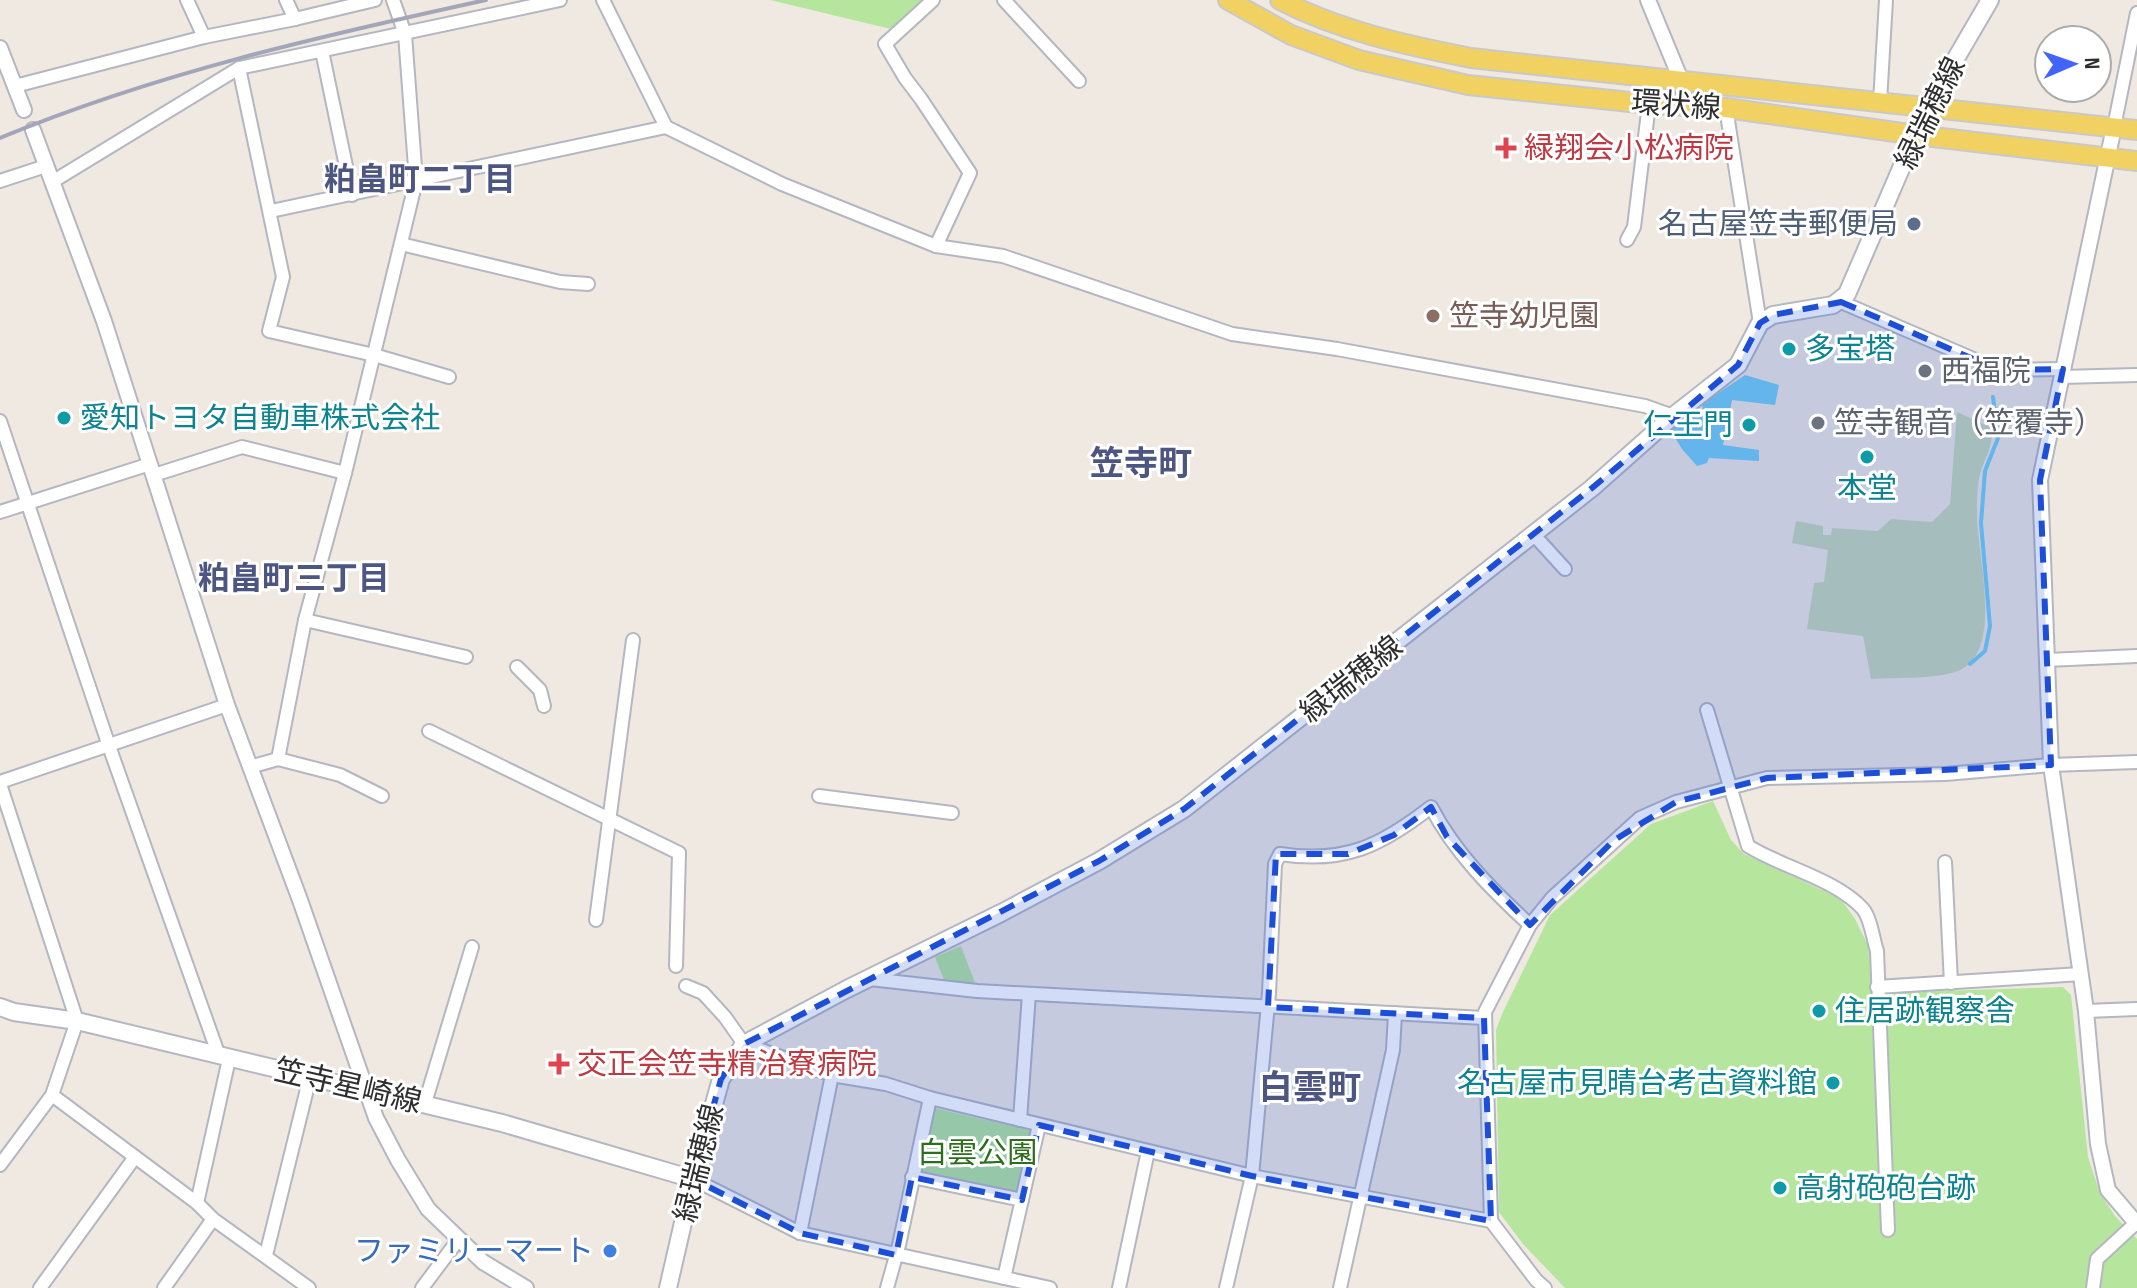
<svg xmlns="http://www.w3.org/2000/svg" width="2137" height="1288" viewBox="0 0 2137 1288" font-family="'Sofia Sans Condensed','Noto Sans JP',sans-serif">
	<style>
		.green { fill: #b6e59e }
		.cemetery { fill: #c8d9b8 }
		.water { fill: #75cff0 }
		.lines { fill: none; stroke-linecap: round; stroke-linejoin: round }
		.stream { stroke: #75cff0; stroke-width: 4 }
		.minor-casing { stroke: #b4b7c1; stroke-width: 16 }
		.tertiary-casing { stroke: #b4b7c1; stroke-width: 18 }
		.secondary-casing { stroke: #b4b7c1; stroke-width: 20 }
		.primary-casing { stroke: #c9c9c9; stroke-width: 22 }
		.minor { stroke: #fff; stroke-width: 12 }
		.tertiary { stroke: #fff; stroke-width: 14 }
		.secondary { stroke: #fff; stroke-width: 16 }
		.primary { stroke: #f2d163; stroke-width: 18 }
		.rail { stroke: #a3a6b8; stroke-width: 4 }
		.marked { fill: #1d4ed8; fill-opacity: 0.2; stroke: #1d4ed8; stroke-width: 6; stroke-dasharray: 16 10; stroke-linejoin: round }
		.health-dot { fill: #e0444e; stroke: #fff; stroke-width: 3 }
		.service-dot { fill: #5c6f8a; stroke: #fff; stroke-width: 3 }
		.education-dot { fill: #8d6e63; stroke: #fff; stroke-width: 3 }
		.culture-dot { fill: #0f9aa8; stroke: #fff; stroke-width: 3 }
		.worship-dot { fill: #6b7280; stroke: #fff; stroke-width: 3 }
		.shop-dot { fill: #3f7fe0; stroke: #fff; stroke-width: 3 }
		.labels { text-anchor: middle; stroke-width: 6; stroke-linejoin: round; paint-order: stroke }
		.street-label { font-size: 30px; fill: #2e2e2e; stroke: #fff }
		.health-label { font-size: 30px; fill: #be3a42; stroke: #fff; text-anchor: start }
		.service-label { font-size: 30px; fill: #4e5e75; stroke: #fff; text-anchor: end }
		.education-label { font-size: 30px; fill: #785e54; stroke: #fff; text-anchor: start }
		.culture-label { font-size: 30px; fill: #0d838f; stroke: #fff; text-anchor: start }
		.worship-label { font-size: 30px; fill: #5b616d; stroke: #fff; text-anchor: start }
		.park-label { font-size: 30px; fill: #2c6e1b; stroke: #fff }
		.shop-label { font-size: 30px; fill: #366cbe; stroke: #fff; text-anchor: end }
		.neighbourhood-label { font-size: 32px; font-weight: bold; fill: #4d5680; stroke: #fff }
		.quarter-label { font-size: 34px; font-weight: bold; fill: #4d5680; stroke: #fff }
	</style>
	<rect width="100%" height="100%" fill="#efe9e1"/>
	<g class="green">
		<path d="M 770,0 L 924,0 L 891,29 Z"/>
		<path d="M 1713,801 L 1731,840 L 1744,854 L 1841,899 L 1855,919 L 1868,945 L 1873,993 L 2063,987 L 2071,995 L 2088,1157 L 2100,1193 L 2115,1216 L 2137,1239 L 2137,1288 L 1565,1288 L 1523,1244 L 1499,1212 L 1496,1030 L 1502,1014 L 1550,915 L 1651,824 Z"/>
		<path d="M 961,946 L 975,983 L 944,980 L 935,957 Z"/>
		<path d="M 934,1108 L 1034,1131 L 1019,1197 L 920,1175 Z"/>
	</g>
	<path class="cemetery" d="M 1957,412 L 1990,427 C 1996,443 1984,459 1980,474 C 1977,486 1977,499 1977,511 C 1976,551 2004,646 1962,669 C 1942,680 1894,677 1871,679 L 1863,636 L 1807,629 L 1814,583 L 1824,582 L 1828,550 L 1792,543 L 1796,521 L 1823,526 L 1823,535 L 1831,535 L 1832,528 L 1878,531 L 1891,519 L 1932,522 L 1950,504 Z"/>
	<path class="water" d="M 1745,375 L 1779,385 L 1775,405 L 1732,400 L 1723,445 L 1759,450 L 1759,461 L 1709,458 L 1707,463 L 1697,466 L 1682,449 L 1669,428 L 1686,417 L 1699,418 L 1703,410 L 1702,404 Z"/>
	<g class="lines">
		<path class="stream" d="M 1970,664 L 1985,651 L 1990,626 L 1981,523 L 1985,471 L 1998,438 L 1993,397"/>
		<defs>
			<g id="minor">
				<path d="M 187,0 L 204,37"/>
				<path d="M 286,0 L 295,19"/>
				<path d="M 603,0 L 666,127 L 782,184 L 936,246 L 1003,256 L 1232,334 L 1337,349 L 1645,406 L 1673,416"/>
				<path d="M 933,0 L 885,44 L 905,78 L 921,99 L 970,173 L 936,246"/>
				<path d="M 1004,0 L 1079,81"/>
				<path d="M 322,51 L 352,195"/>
				<path d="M 239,68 L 283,277 L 269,331 L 374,355 L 449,377"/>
				<path d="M 15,86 L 204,37 L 295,19 L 375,0"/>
				<path d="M 1880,102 L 1886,0"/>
				<path d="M 1726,108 L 1760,323"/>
				<path d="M 2114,127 L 2137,13"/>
				<path d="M 0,181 L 46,166"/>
				<path d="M 52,182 L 239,68 L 560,0"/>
				<path d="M 271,211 L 666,127"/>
				<path d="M 1627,240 L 1634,227 L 1649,104"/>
				<path d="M 401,244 L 560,282 L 588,284"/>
				<path d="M 1841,302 L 1999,370 L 2063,369"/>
				<path d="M 2061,377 L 2137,375"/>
				<path d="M 0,421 L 109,746 L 219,1056"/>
				<path d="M 154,475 L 242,447 L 345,473"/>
				<path d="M 0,512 L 150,464"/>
				<path d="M 1534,535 L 1565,569"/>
				<path d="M 305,620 L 466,657"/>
				<path d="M 2047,660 L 2137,656"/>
				<path d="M 517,667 L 540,690 L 544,706"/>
				<path d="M 1707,710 L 1748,846 C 1781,867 1836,879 1863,909 C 1871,919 1873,939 1877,951 L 1888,1230"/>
				<path d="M 429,731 L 679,853 L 676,966"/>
				<path d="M 278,759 L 305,620 L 345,473 L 416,181 L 405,34 L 393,0"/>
				<path d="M 250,767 L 278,759 L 340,775 L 382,796"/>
				<path d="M 0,782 L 227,705"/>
				<path d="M 0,784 L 77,1021 L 52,1095 L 0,1165"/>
				<path d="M 819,796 L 952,813"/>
				<path d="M 1945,862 L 1951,983"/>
				<path d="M 596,920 L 633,640"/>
				<path d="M 870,979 L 977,991 L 1484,1018"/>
				<path d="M 686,986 L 703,993 L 725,1017 L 744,1044 L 832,1075 L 886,1084 L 930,1098 L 1252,1176 L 1491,1221 L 1536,1280 L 1545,1288"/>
				<path d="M 1877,987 L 2081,974"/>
				<path d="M 2086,1011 L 2137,1009"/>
				<path d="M 52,1095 L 197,1203 L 213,1219 L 309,1288"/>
				<path d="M 425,1103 L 472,947"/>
				<path d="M 1020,1120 L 1029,994"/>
				<path d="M 912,1177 L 1022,1200"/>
				<path d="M 693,1179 L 800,1233 L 1050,1288"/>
				<path d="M 197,1203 L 229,1059"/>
				<path d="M 1491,1221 L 1485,1012 L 1530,925 L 1552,898 L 1640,818 L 1676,802 L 1767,778 L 1945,774 L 2051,765 L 2137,762"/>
				<path d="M 800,1233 L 832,1075"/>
				<path d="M 266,1255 L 310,1077"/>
				<path d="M 1004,1278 L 1039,1125"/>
				<path d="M 40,1288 L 135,1157"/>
				<path d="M 164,1288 L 213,1219"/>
				<path d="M 422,1288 L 458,1240"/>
				<path d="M 887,1288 L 899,1245 L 930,1098"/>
				<path d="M 1119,1288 L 1148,1151"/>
				<path d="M 1226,1288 L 1252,1176 L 1269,993 L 1275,864 L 1280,854 C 1344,864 1381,846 1431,807 C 1455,853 1492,890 1530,925"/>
				<path d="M 1340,1288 L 1393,1050 L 1395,1013"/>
				<path d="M 2093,1288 L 2097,1259 L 2136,1223"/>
			</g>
			<g id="tertiary">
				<path d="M 1648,0 L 1681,80 L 1686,105"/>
				<path d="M 0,48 L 24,110"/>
				<path d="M 2114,127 L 2040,480 L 2051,765 L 2086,1011 L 2098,1144 L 2108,1190 L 2137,1224"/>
				<path d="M 33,130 L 104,321 L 227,705 L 300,900 L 376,1118 L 398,1160 L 428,1209 L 483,1262 L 526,1288"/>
			</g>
			<g id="secondary">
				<path d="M 0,1007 L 14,1012 L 77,1021 L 502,1123 L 693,1179"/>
				<path d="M 668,1288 L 693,1179 L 721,1079 L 744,1044 L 847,989 L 1001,913 L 1099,861 L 1184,809 L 1592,488 L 1673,416 L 1738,365 L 1760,323 L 1773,315 L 1833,305 L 1847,294 L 1927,108 L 1990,0"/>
			</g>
			<g id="primary">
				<path d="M 1228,0 L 1291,35 L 1359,60 L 1468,85 L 1649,104 L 1726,108 L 1916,135 L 2137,161"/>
				<path d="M 1280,0 C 1340,31 1405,45 1471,58 L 2137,130"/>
			</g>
		</defs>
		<use href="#minor" class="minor-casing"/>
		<use href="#tertiary" class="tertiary-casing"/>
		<use href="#secondary" class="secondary-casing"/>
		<use href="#primary" class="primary-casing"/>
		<use href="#minor" class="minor"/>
		<use href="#tertiary" class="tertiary"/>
		<use href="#secondary" class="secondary"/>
		<use href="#primary" class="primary"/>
		<path class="rail" d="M 0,138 C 157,73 321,36 486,0"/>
	</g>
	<path class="marked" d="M 1841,302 L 1999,370 L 2063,369 L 2040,480 L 2051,765 L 1767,778 L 1676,802 L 1613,841 L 1530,925 L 1447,837 L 1431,807 L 1394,835 L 1348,854 L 1276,854 L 1268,1007 L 1484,1018 L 1491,1221 L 1252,1176 L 1039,1125 L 1022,1200 L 912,1177 L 896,1255 L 800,1233 L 693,1179 L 721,1079 L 744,1044 L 1099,861 L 1184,809 L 1592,488 L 1738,365 L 1760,323 L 1773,315 Z"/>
	<g class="health-dot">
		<path d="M1502 136h8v8h8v8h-8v8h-8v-8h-8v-8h8z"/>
		<path d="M555 1052h8v8h8v8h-8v8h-8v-8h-8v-8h8z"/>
	</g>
	<circle class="service-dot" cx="1914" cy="224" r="8"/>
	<circle class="education-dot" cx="1433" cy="316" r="8"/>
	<g class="culture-dot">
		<circle cx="1789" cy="349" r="8"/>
		<circle cx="64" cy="418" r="8"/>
		<circle cx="1749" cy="425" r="8"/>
		<circle cx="1867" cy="457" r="8"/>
		<circle cx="1819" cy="1011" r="8"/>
		<circle cx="1833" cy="1083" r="8"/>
		<circle cx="1780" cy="1188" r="8"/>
	</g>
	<g class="worship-dot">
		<circle cx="1925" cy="371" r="8"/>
		<circle cx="1818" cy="423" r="8"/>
	</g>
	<circle class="shop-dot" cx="610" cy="1251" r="8"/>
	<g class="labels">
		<g class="street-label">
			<text transform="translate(1676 105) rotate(4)" y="10">環状線</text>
			<text transform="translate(1930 113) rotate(-64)" y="10">緑瑞穂線</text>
			<text transform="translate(1351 679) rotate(-38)" y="10">緑瑞穂線</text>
			<text transform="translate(348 1086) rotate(13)" y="10">笠寺星崎線</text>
			<text transform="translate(699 1163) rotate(-76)" y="10">緑瑞穂線</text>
		</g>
		<g class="health-label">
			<text x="1524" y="158">緑翔会小松病院</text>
			<text x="577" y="1074">交正会笠寺精治寮病院</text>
		</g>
		<g class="service-label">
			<text x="1898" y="234">名古屋笠寺郵便局</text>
		</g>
		<g class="education-label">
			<text x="1449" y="326">笠寺幼児園</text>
		</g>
		<g class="culture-label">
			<text x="1805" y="359">多宝塔</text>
			<text x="80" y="428">愛知トヨタ自動車株式会社</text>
			<text x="1733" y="435" text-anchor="end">仁王門</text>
			<text x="1867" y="498" text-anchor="middle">本堂</text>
			<text x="1835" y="1021">住居跡観察舎</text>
			<text x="1817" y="1093" text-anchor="end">名古屋市見晴台考古資料館</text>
			<text x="1796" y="1198">高射砲砲台跡</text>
		</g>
		<g class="worship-label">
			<text x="1941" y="381">西福院</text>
			<text x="1834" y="433">笠寺観音（笠覆寺）</text>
		</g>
		<g class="park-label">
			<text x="977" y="1163">白雲公園</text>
		</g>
		<g class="shop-label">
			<text x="594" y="1261">ファミリーマート</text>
		</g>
		<g class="neighbourhood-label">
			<text x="420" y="190">粕畠町二丁目</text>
			<text x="294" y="589">粕畠町三丁目</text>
		</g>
		<g class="quarter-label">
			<text x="1141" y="475">笠寺町</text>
			<text x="1310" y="1099">白雲町</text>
		</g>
	</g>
	<g transform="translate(2073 64) rotate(88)"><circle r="38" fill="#ffffff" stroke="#ababab" stroke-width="2"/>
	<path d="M0-6L14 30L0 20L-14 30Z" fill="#4264fb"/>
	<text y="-12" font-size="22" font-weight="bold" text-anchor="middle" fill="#2e2e2e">N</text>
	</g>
</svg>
